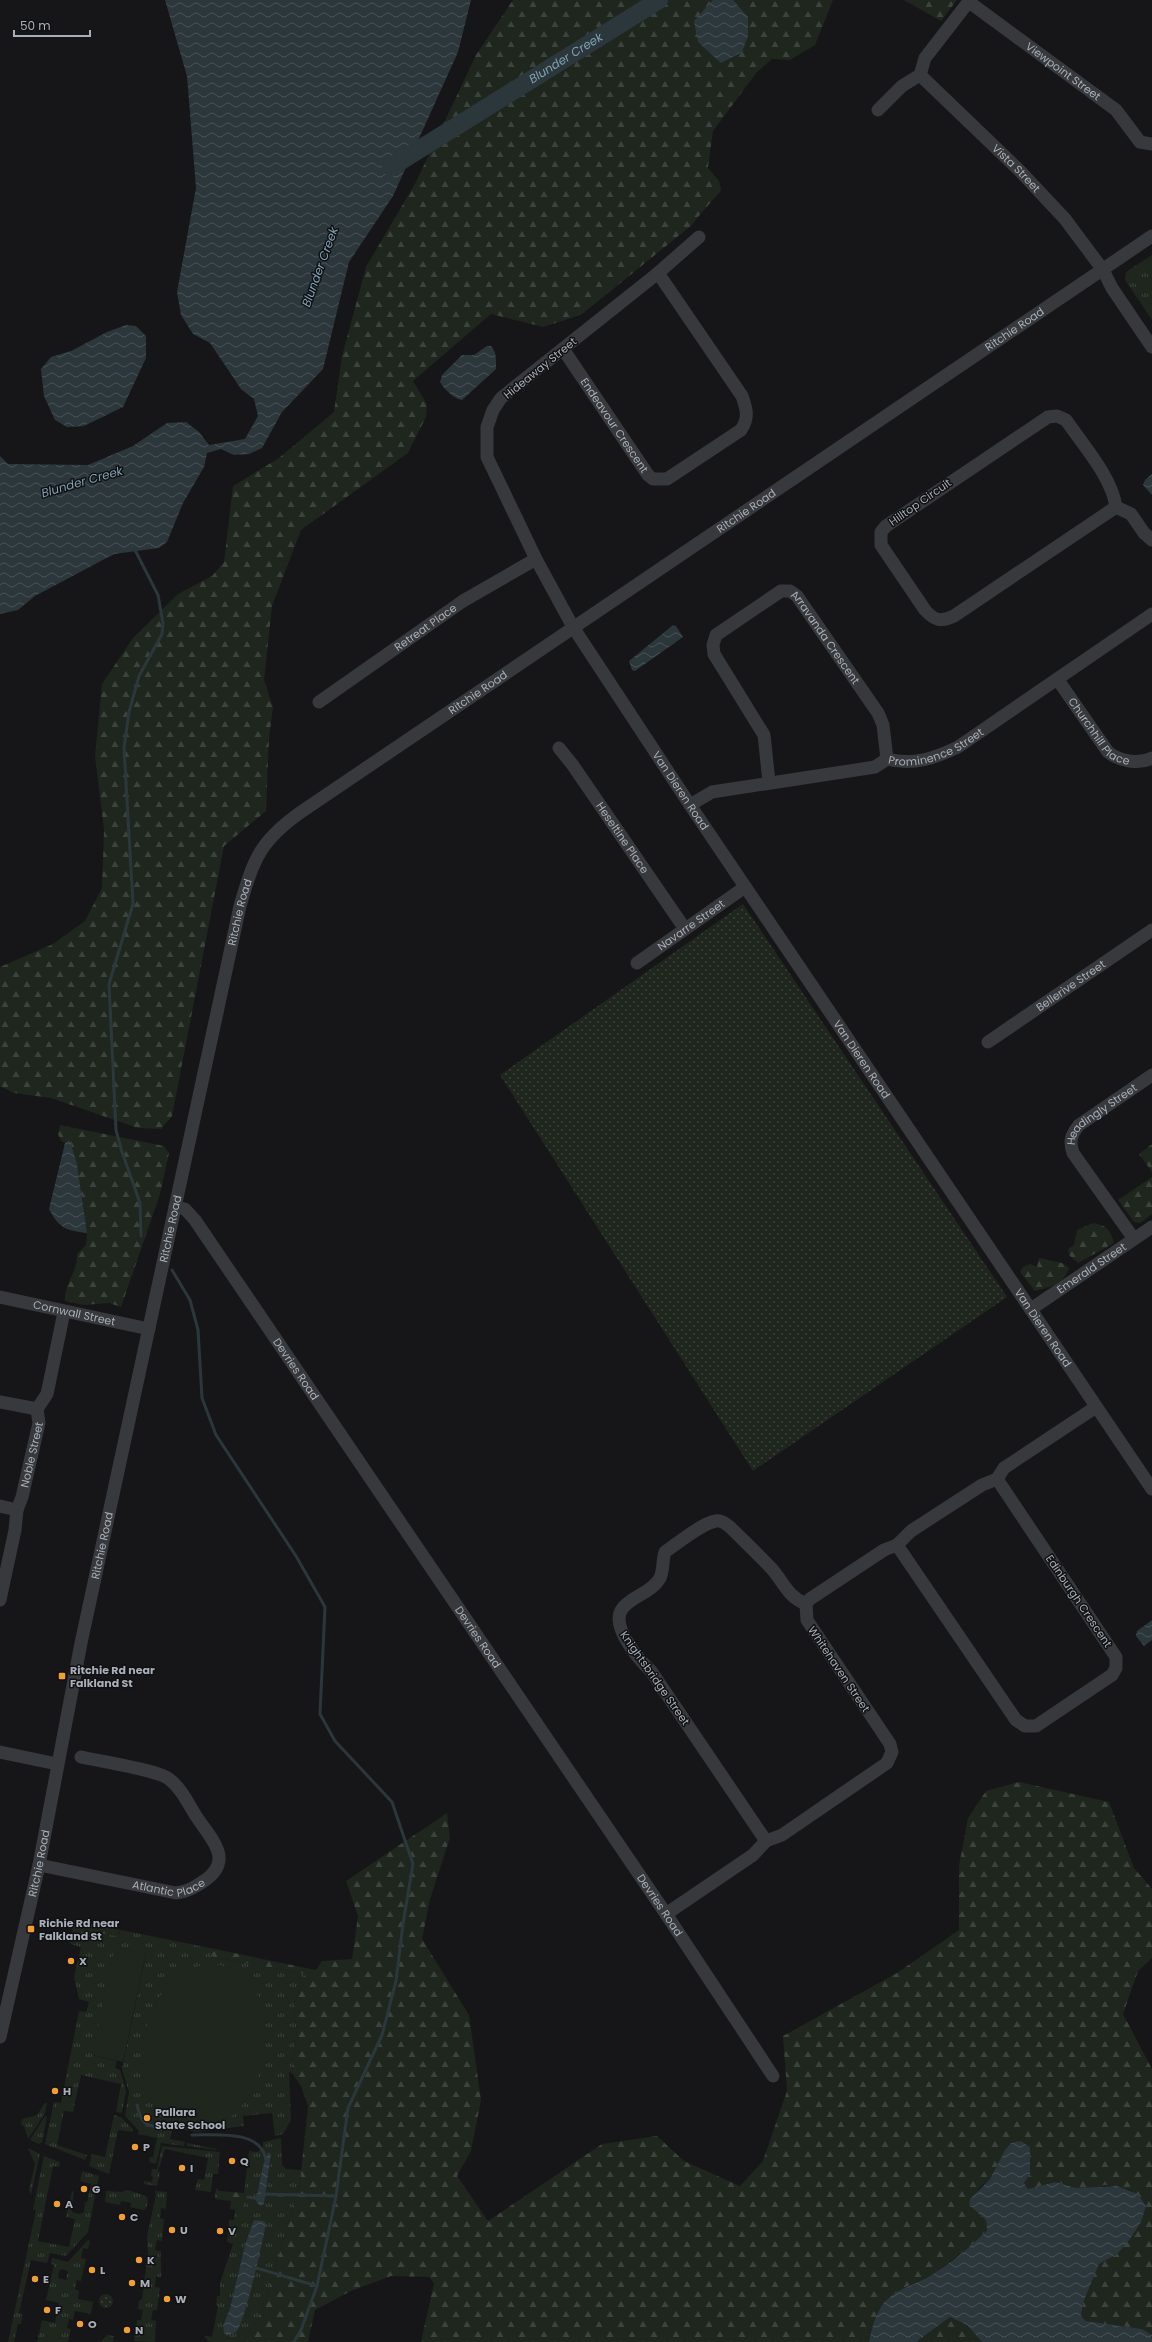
<svg xmlns="http://www.w3.org/2000/svg" width="1152" height="2342" viewBox="0 0 1152 2342" font-family="Poppins,sans-serif">
	<style>
		.grass { fill: url(#grass-tufts); fill-rule: evenodd }
		.forest { fill: url(#forest-firs) }
		.park { fill: url(#park-dots) }
		.pitch { fill: #1e261e }
		.water { fill: url(#water-waves) }
		.lines { fill: none; stroke-linecap: round; stroke-linejoin: round }
		.stream { stroke: #2c373c; stroke-width: 3 }
		.river { stroke: #2c373c; stroke-width: 18 }
		.minor { stroke: #37393d; stroke-width: 13 }
		.poi-dot { fill: #f19f35; stroke: #111113; stroke-width: 1.5 }
		.labels { text-anchor: middle; stroke-width: 3; stroke-linejoin: round; paint-order: stroke }
		.street-label { font-size: 11px; fill: #a8afb8; stroke: #111113 }
		.poi-label { font-size: 11px; font-weight: bold; fill: #a8afb8; stroke: #111113; text-anchor: start }
		.water-label { font-size: 12px; font-style: italic; fill: #7fa0b3; stroke: #111113 }
	</style>
	<defs>
		<pattern id="grass-tufts" width="24" height="20" patternUnits="userSpaceOnUse"><rect width="24" height="20" fill="#1e261e"/><path d="M3 7l-1-3M5 7V3M7 7l1-3M15 17l-1-3M17 17v-4M19 17l1-3" fill="none" stroke="#3c433d"/></pattern>
		<pattern id="forest-firs" width="22" height="20" patternUnits="userSpaceOnUse"><rect width="22" height="20" fill="#1e261e"/><path d="M5 1l3.5 6h-7zM16 11l3.5 6h-7z" fill="#3c433d"/></pattern>
		<pattern id="park-dots" width="8" height="8" patternUnits="userSpaceOnUse"><rect width="8" height="8" fill="#1e261e"/><path d="M2 2h.1M6 6h.1" fill="none" stroke="#3c433d" stroke-width="1.8" stroke-linecap="round"/></pattern>
		<pattern id="water-waves" width="16" height="10" patternUnits="userSpaceOnUse"><rect width="16" height="10" fill="#2c373c"/><path d="M0 5q4-4 8 0t8 0" fill="none" stroke="#485156"/></pattern>
	</defs>
	<rect width="100%" height="100%" fill="#161618"/>
	<g class="grass">
		<path d="M 1152,255 L 1152,320 L 1125,280 L 1126,272 Z"/>
		<path d="M 121,1930 L 210,1948 L 214,1957 L 305,1974 L 293,2006 L 297,2030 L 292,2073 L 289,2072 L 291,2120 L 283,2134 L 275,2136 L 272,2113 L 243,2116 L 244,2126 L 197,2132 L 173,2128 L 170,2139 L 185,2142 L 184,2146 L 161,2143 L 156,2164 L 149,2162 L 150,2157 L 153,2157 L 157,2138 L 138,2134 L 139,2131 L 125,2116 L 129,2092 L 122,2069 L 146,1954 L 92,2055 L 117,2061 L 115,2068 L 120,2070 L 126,2091 L 122,2113 L 116,2112 L 121,2084 L 81,2075 L 73,2112 L 64,2111 L 57,2145 L 87,2155 L 85,2160 L 45,2144 L 54,2102 L 61,2103 L 79,2011 L 86,2012 L 89,2002 L 79,1999 L 74,1977 L 81,1947 L 70,1944 L 71,1938 L 96,1932 L 119,1934 Z"/>
		<path d="M 45,2103 L 47,2103 L 45,2113 L 28,2139 L 24,2126 L 21,2125 L 22,2119 L 37,2115 Z"/>
		<path d="M 114,2115 L 121,2117 L 133,2129 L 133,2132 L 118,2130 L 109,2174 L 89,2166 L 92,2154 L 105,2157 Z"/>
		<path d="M 45,2116 L 47,2117 L 42,2142 L 39,2144 L 30,2140 Z"/>
		<path d="M 281,2138 L 282,2165 L 286,2169 L 301,2170 L 300,2182 L 270,2286 L 259,2316 L 243,2342 L 209,2342 L 204,2336 L 212,2337 L 218,2306 L 216,2305 L 217,2296 L 220,2296 L 220,2283 L 233,2244 L 227,2242 L 229,2220 L 234,2220 L 235,2210 L 242,2210 L 249,2151 L 257,2152 L 263,2148 L 263,2142 ZM 268,2152 L 271,2154 L 264,2204 L 256,2201 ZM 245,2245 L 255,2273 L 242,2319 L 223,2326 L 230,2308 Z"/>
		<path d="M 187,2143 L 216,2149 L 216,2150 L 187,2146 Z"/>
		<path d="M 162,2146 L 220,2152 L 218,2174 L 213,2174 L 211,2192 L 195,2190 L 198,2179 L 204,2180 L 208,2158 L 165,2149 L 158,2171 L 160,2172 L 157,2186 L 144,2184 L 144,2181 L 152,2182 L 153,2177 L 151,2176 L 152,2169 L 157,2169 Z"/>
		<path d="M 28,2148 L 40,2154 L 31,2195 L 29,2190 L 35,2164 Z"/>
		<path d="M 44,2156 L 60,2162 L 59,2167 L 53,2166 L 38,2241 L 69,2247 L 75,2219 L 66,2217 L 72,2191 L 74,2192 L 71,2210 L 74,2213 L 80,2214 L 84,2212 L 85,2202 L 87,2202 L 91,2184 L 80,2181 L 82,2171 L 99,2176 L 88,2232 L 66,2256 L 50,2253 L 47,2263 L 31,2260 L 19,2313 L 23,2314 L 21,2324 L 18,2324 L 14,2342 L 8,2342 L 36,2210 L 33,2209 Z"/>
		<path d="M 128,2190 L 146,2196 C 149,2200 148,2207 144,2210 L 130,2207 L 131,2203 L 121,2201 L 120,2205 L 105,2202 L 106,2191 L 121,2192 Z"/>
		<path d="M 155,2191 L 167,2192 L 166,2209 L 161,2208 L 160,2218 L 164,2219 L 162,2241 L 157,2240 L 155,2250 L 161,2251 C 160,2260 162,2268 161,2277 L 156,2277 L 155,2287 L 160,2288 L 157,2310 L 153,2310 L 151,2320 L 156,2321 L 155,2342 L 134,2341 L 137,2320 L 141,2320 L 143,2310 L 138,2309 L 139,2301 L 142,2299 L 148,2253 L 147,2236 L 156,2195 Z"/>
		<path d="M 88,2240 L 90,2241 L 88,2249 L 83,2248 L 81,2258 L 86,2259 L 81,2281 L 77,2280 L 75,2289 L 79,2291 L 78,2299 L 93,2302 L 91,2314 L 75,2311 L 73,2320 L 69,2319 L 67,2328 L 71,2329 L 68,2342 L 37,2342 L 42,2320 L 55,2323 L 59,2303 L 46,2300 L 54,2265 L 51,2264 L 52,2258 L 68,2262 ZM 62,2269 L 68,2271 L 66,2280 L 58,2278 L 59,2271 Z"/>
		<path d="M 107,2335 L 114,2336 L 113,2342 L 100,2342 Z"/>
	</g>
	<g class="forest">
		<path d="M 513,0 L 833,0 L 815,45 L 790,60 L 772,59 L 757,72 L 713,131 L 708,168 L 719,181 L 721,190 C 712,202 701,212 692,225 L 581,315 L 543,327 L 491,314 L 413,381 L 427,404 L 426,417 L 408,453 L 301,530 L 272,606 L 264,680 L 273,707 L 269,739 L 266,811 L 224,846 L 172,1116 L 161,1129 L 138,1128 L 51,1098 L 14,1093 L 0,1086 L 0,967 L 53,944 L 85,921 L 102,888 L 104,830 L 95,756 L 102,684 L 133,638 L 178,594 L 212,576 L 224,562 L 233,486 L 279,458 L 334,412 L 342,356 L 366,267 L 416,182 L 476,55 Z"/>
		<path d="M 904,0 L 957,0 L 941,21 Z"/>
		<path d="M 60,1125 L 164,1146 L 169,1153 L 160,1194 L 121,1307 L 109,1303 L 84,1305 L 65,1301 C 64,1283 78,1272 77,1254 L 86,1245 L 87,1233 L 77,1164 L 70,1140 L 65,1143 L 61,1141 L 58,1134 Z"/>
		<path d="M 1152,1144 L 1152,1172 L 1139,1154 Z"/>
		<path d="M 1152,1177 L 1152,1214 L 1140,1223 L 1134,1222 L 1118,1200 Z"/>
		<path d="M 1093,1223 C 1106,1225 1111,1230 1114,1243 L 1078,1263 L 1069,1255 L 1068,1249 L 1074,1245 L 1077,1230 Z"/>
		<path d="M 1039,1258 L 1062,1263 L 1069,1268 C 1063,1285 1050,1287 1035,1291 L 1020,1272 L 1023,1267 L 1030,1264 L 1037,1267 Z"/>
		<path d="M 1019,1782 L 1109,1802 L 1134,1868 L 1152,1889 L 1152,1958 L 1138,1971 L 1123,2014 L 1152,2069 L 1152,2335 L 1142,2329 L 1086,2321 L 1081,2316 L 1083,2303 L 1099,2264 L 1117,2254 L 1146,2206 L 1138,2195 L 1130,2190 L 1105,2185 L 1094,2188 L 1076,2188 L 1055,2182 L 1028,2189 L 1024,2183 L 1030,2174 L 1030,2147 L 1021,2141 L 1011,2143 L 1005,2150 L 990,2179 L 979,2188 L 969,2205 L 986,2220 L 987,2229 L 976,2242 L 932,2275 L 906,2287 L 871,2330 L 869,2342 L 421,2342 L 434,2283 L 429,2277 L 391,2276 L 351,2291 L 315,2310 L 308,2342 L 243,2342 L 259,2316 L 270,2286 L 300,2182 L 308,2106 L 301,2086 L 292,2073 L 297,2030 L 293,2006 L 305,1974 L 214,1957 L 211,1954 L 210,1948 L 316,1970 L 322,1961 L 352,1959 L 358,1916 L 346,1881 L 447,1813 L 450,1838 L 430,1899 L 422,1939 L 469,2015 L 481,2100 L 471,2151 L 457,2176 L 488,2221 L 602,2144 L 657,2136 L 684,2161 L 740,2186 L 763,2161 L 787,2091 L 783,2036 L 897,1973 L 959,1930 L 959,1866 L 968,1818 L 986,1791 Z"/>
		<path d="M 74,1920 L 121,1930 L 116,1936 L 96,1932 L 71,1938 Z"/>
		<path d="M 216,2188 L 219,2191 L 244,2193 L 242,2211 L 230,2209 L 231,2201 L 215,2199 Z"/>
		<path d="M 950,2317 L 967,2325 L 982,2342 L 916,2342 Z"/>
	</g>
	<g class="park">
		<path d="M 743,904 L 1007,1297 L 753,1471 L 500,1075 Z"/>
		<circle cx="106" cy="2301" r="7"/>
	</g>
	<g class="pitch">
		<path d="M 115,1947 L 146,1953 L 123,2062 L 92,2055 Z"/>
		<path d="M 212,1964 C 298,1969 272,2135 193,2129 C 115,2123 131,1968 212,1964 Z"/>
	</g>
	<g class="water">
		<path d="M 165,0 L 471,0 L 458,52 L 393,196 L 349,262 L 323,369 L 282,412 L 262,448 L 249,454 L 234,455 L 221,449 L 207,453 L 204,467 L 183,503 L 167,542 L 159,548 L 114,554 L 35,596 L 18,610 L 0,614 L 0,456 L 8,464 L 88,465 L 133,446 L 167,423 L 186,422 L 199,432 L 209,445 L 245,439 L 258,416 L 254,399 L 241,389 L 210,343 L 193,334 L 181,315 L 177,292 L 196,188 L 187,76 Z"/>
		<path d="M 713,0 L 733,0 L 748,17 L 748,36 L 742,52 L 721,63 L 698,42 L 694,21 Z"/>
		<path d="M 126,325 L 136,326 L 146,336 L 146,358 L 123,407 L 84,426 L 67,427 L 55,420 L 44,396 L 41,369 L 51,357 L 71,351 L 107,332 Z"/>
		<path d="M 487,346 L 491,346 C 497,353 496,360 496,369 L 462,400 C 454,399 444,389 440,382 L 442,375 L 462,355 L 474,355 Z"/>
		<path d="M 1152,474 L 1152,495 L 1143,485 L 1145,480 Z"/>
		<path d="M 673,625 L 676,626 L 683,637 L 635,671 L 632,670 L 629,661 Z"/>
		<path d="M 70,1140 L 77,1164 L 87,1233 C 65,1230 60,1229 49,1209 L 65,1143 Z"/>
		<path d="M 1152,1620 L 1152,1640 L 1144,1646 L 1136,1636 L 1137,1631 Z"/>
		<path d="M 1021,2141 L 1030,2147 L 1030,2174 L 1024,2183 L 1028,2189 L 1055,2182 L 1076,2188 L 1117,2186 L 1138,2194 L 1146,2206 L 1141,2222 L 1130,2239 L 1117,2254 L 1099,2264 L 1083,2303 L 1081,2316 L 1086,2321 L 1142,2329 L 1152,2335 L 1152,2342 L 982,2342 L 967,2325 L 950,2317 L 916,2342 L 869,2342 C 871,2330 876,2312 885,2302 C 897,2288 918,2284 933,2274 C 952,2262 972,2246 987,2230 L 986,2220 L 969,2205 L 970,2199 L 990,2179 L 1005,2150 L 1011,2143 Z"/>
		<path d="M 268,2152 L 271,2154 L 264,2204 L 260,2206 L 256,2201 L 263,2166 Z"/>
		<path d="M 254,2220 L 264,2221 L 266,2224 C 263,2240 245,2323 236,2332 C 234,2333 230,2334 227,2336 L 224,2333 L 223,2326 L 230,2308 L 245,2245 Z"/>
	</g>
	<g class="lines">
		<g class="stream">
			<path d="M 135,550 L 158,595 L 163,623 L 162,634 L 139,676 L 129,712 L 124,748 L 133,904 L 109,984 L 116,1130 L 121,1149 L 140,1203 L 141,1236"/>
			<path d="M 172,1270 L 190,1300 L 198,1330 L 202,1398 L 216,1435 L 296,1556 L 325,1607 L 320,1714 L 335,1741 L 392,1802 L 413,1864 L 403,1924 L 396,1981 L 382,2035 L 348,2108 L 336,2196 L 317,2286 L 301,2330 L 294,2342"/>
			<path d="M 137,2105 C 142,2126 146,2125 165,2129"/>
			<path d="M 192,2135 C 214,2135 263,2129 266,2161"/>
			<path d="M 262,2194 L 336,2196"/>
			<path d="M 248,2197 L 260,2199"/>
			<path d="M 253,2267 L 317,2286"/>
		</g>
		<path class="river" id="s1" d="M 391,167 L 659,0"/>
		<g class="minor">
			<path id="s2" d="M 969,2 L 1116,110 L 1140,142 L 1152,144"/>
			<path id="s3" d="M 920,75 L 1020,171 L 1065,219 L 1103,270 L 1112,288 L 1152,347"/>
			<path d="M 878,110 L 902,86 L 920,75 L 925,58 L 970,0"/>
			<path id="s4" d="M 699,237 L 658,273 L 501,398 L 493,410 L 487,427 L 487,457 L 536,559 L 573,627 L 690,805 L 1152,1489"/>
			<path id="s5" d="M 563,349 L 648,475 L 653,479 L 667,479 L 741,430 C 749,418 747,410 742,396 L 658,273"/>
			<path d="M 1057,416 L 1066,420 C 1083,445 1112,477 1116,507 L 954,616 C 941,622 935,621 925,610 L 881,545 L 881,532 L 886,526 L 1048,417 Z"/>
			<path d="M 1116,507 L 1131,514 L 1144,533 L 1152,540"/>
			<path id="s6" d="M 1058,680 L 1108,752 C 1119,761 1139,765 1152,758"/>
			<path id="s7" d="M 319,702 L 463,601 L 536,559"/>
			<path id="s8" d="M 559,748 L 572,764 L 685,929"/>
			<path id="s9" d="M 769,782 L 764,735 L 714,654 L 713,645 L 716,635 L 781,591 L 790,591 L 797,596 L 878,713 L 883,725 L 887,759"/>
			<path id="s10" d="M 690,805 L 712,792 L 875,767 L 887,759 C 913,766 935,758 958,747 L 1152,614"/>
			<path id="s11" d="M 637,963 L 745,887"/>
			<path id="s12" d="M 988,1042 L 1152,930"/>
			<path id="s13" d="M 175,1207 L 185,1209 L 195,1220 L 666,1914 L 773,2076"/>
			<path id="s14" d="M 1134,1239 L 1073,1153 C 1069,1141 1071,1135 1079,1125 L 1152,1075"/>
			<path id="s15" d="M 0,1297 L 149,1329"/>
			<path id="s16" d="M 1031,1309 L 1152,1227"/>
			<path d="M 0,1402 L 37,1409"/>
			<path d="M 0,1506 L 17,1510"/>
			<path d="M 897,1545 L 1016,1720 L 1025,1726 L 1036,1726 L 1112,1675 L 1116,1668 L 1116,1657 L 997,1479"/>
			<path id="s17" d="M 0,1600 L 15,1530 L 17,1510 L 22,1497 L 39,1423 L 37,1409 L 47,1394 L 64,1312"/>
			<path d="M 0,1752 L 57,1764"/>
			<path d="M 766,1841 L 651,1671 C 639,1660 610,1626 622,1609 C 631,1596 652,1593 660,1578 C 664,1570 662,1560 665,1552 C 678,1543 702,1523 716,1521 C 722,1520 726,1524 730,1527 C 744,1541 759,1555 772,1569 C 784,1583 788,1597 806,1604"/>
			<path id="s18" d="M 39,1865 L 176,1893 C 187,1892 195,1887 204,1881 C 235,1860 211,1839 196,1816 C 188,1803 181,1788 169,1779 C 158,1770 98,1761 81,1757"/>
			<path d="M 666,1914 L 753,1855 L 766,1841 L 782,1835 L 887,1763 L 892,1752 L 890,1744 L 807,1620 L 806,1604 L 810,1599 L 884,1550 L 897,1545 L 911,1531 L 982,1485 L 997,1479 L 1004,1468 L 1096,1407"/>
			<path id="s19" d="M 0,2037 L 39,1865 L 81,1643 L 240,906 C 254,858 260,841 301,812 L 1152,236"/>
		</g>
	</g>
	<g class="poi-dot">
		<rect x="58" y="1672" width="8" height="8" rx="2"/>
		<rect x="27" y="1925" width="8" height="8" rx="2"/>
		<circle cx="71" cy="1961" r="4"/>
		<circle cx="55" cy="2091" r="4"/>
		<circle cx="147" cy="2118" r="4"/>
		<circle cx="135" cy="2147" r="4"/>
		<circle cx="232" cy="2161" r="4"/>
		<circle cx="182" cy="2168" r="4"/>
		<circle cx="84" cy="2189" r="4"/>
		<circle cx="57" cy="2204" r="4"/>
		<circle cx="122" cy="2217" r="4"/>
		<circle cx="172" cy="2230" r="4"/>
		<circle cx="220" cy="2231" r="4"/>
		<circle cx="139" cy="2260" r="4"/>
		<circle cx="92" cy="2270" r="4"/>
		<circle cx="35" cy="2279" r="4"/>
		<circle cx="132" cy="2283" r="4"/>
		<circle cx="167" cy="2299" r="4"/>
		<circle cx="47" cy="2310" r="4"/>
		<circle cx="80" cy="2324" r="4"/>
		<circle cx="127" cy="2330" r="4"/>
	</g>
	<g class="labels">
		<g class="street-label">
			<text dy="4" stroke="none"><textPath href="#s2" startOffset="117">Viewpoint Street</textPath></text>
			<text dy="4" stroke="none"><textPath href="#s3" startOffset="134">Vista Street</textPath></text>
			<text dy="4" stroke="none"><textPath href="#s19" startOffset="2133">Ritchie Road</textPath></text>
			<text transform="translate(540 368) rotate(-39)" y="4">Hideaway Street</text>
			<text dy="4" stroke="none"><textPath href="#s5" startOffset="92">Endeavour Crescent</textPath></text>
			<text transform="translate(920 502) rotate(-35)" y="4">Hilltop Circuit</text>
			<text dy="4" stroke="none"><textPath href="#s19" startOffset="1809">Ritchie Road</textPath></text>
			<text dy="4" stroke="none"><textPath href="#s7" startOffset="130">Retreat Place</textPath></text>
			<text dy="4" stroke="none"><textPath href="#s9" startOffset="308">Arravanda Crescent</textPath></text>
			<text dy="4" stroke="none"><textPath href="#s19" startOffset="1485">Ritchie Road</textPath></text>
			<text dy="4" stroke="none"><textPath href="#s6" startOffset="67">Churchhill Place</textPath></text>
			<text dy="4" stroke="none"><textPath href="#s10" startOffset="257">Prominence Street</textPath></text>
			<text dy="4" stroke="none"><textPath href="#s4" startOffset="704">Van Dieren Road</textPath></text>
			<text dy="4" stroke="none"><textPath href="#s8" startOffset="110">Heseltine Place</textPath></text>
			<text dy="4" stroke="none"><textPath href="#s19" startOffset="1150">Ritchie Road</textPath></text>
			<text dy="4" stroke="none"><textPath href="#s11" startOffset="66">Navarre Street</textPath></text>
			<text dy="4" stroke="none"><textPath href="#s12" startOffset="100">Bellerive Street</textPath></text>
			<text dy="4" stroke="none"><textPath href="#s4" startOffset="1028">Van Dieren Road</textPath></text>
			<text dy="4" stroke="none"><textPath href="#s14" startOffset="159">Headingly Street</textPath></text>
			<text dy="4" stroke="none"><textPath href="#s19" startOffset="826">Ritchie Road</textPath></text>
			<text dy="4" stroke="none"><textPath href="#s16" startOffset="73">Emerald Street</textPath></text>
			<text dy="4" stroke="none"><textPath href="#s15" startOffset="76">Cornwall Street</textPath></text>
			<text dy="4" stroke="none"><textPath href="#s4" startOffset="1352">Van Dieren Road</textPath></text>
			<text dy="4" stroke="none"><textPath href="#s13" startOffset="205">Devries Road</textPath></text>
			<text dy="4" stroke="none"><textPath href="#s17" startOffset="149">Noble Street</textPath></text>
			<text dy="4" stroke="none"><textPath href="#s19" startOffset="502">Ritchie Road</textPath></text>
			<text transform="translate(1079 1601) rotate(56)" y="4">Edinburgh Crescent</text>
			<text dy="4" stroke="none"><textPath href="#s13" startOffset="529">Devries Road</textPath></text>
			<text transform="translate(839 1669) rotate(56)" y="4">Whitehaven Street</text>
			<text transform="translate(655 1678) rotate(55)" y="4">Knightsbridge Street</text>
			<text dy="4" stroke="none"><textPath href="#s19" startOffset="178">Ritchie Road</textPath></text>
			<text dy="4" stroke="none"><textPath href="#s18" startOffset="133">Atlantic Place</textPath></text>
			<text dy="4" stroke="none"><textPath href="#s13" startOffset="853">Devries Road</textPath></text>
		</g>
		<g class="poi-label">
			<text x="70" y="1674">Ritchie Rd near<tspan x="70" dy="13">Falkland St</tspan></text>
			<text x="39" y="1927">Richie Rd near<tspan x="39" dy="13">Falkland St</tspan></text>
			<text x="79" y="1965">X</text>
			<text x="63" y="2095">H</text>
			<text x="155" y="2116">Pallara<tspan x="155" dy="13">State School</tspan></text>
			<text x="143" y="2151">P</text>
			<text x="240" y="2165">Q</text>
			<text x="190" y="2172">I</text>
			<text x="92" y="2193">G</text>
			<text x="65" y="2208">A</text>
			<text x="130" y="2221">C</text>
			<text x="180" y="2234">U</text>
			<text x="228" y="2235">V</text>
			<text x="147" y="2264">K</text>
			<text x="100" y="2274">L</text>
			<text x="43" y="2283">E</text>
			<text x="140" y="2287">M</text>
			<text x="175" y="2303">W</text>
			<text x="55" y="2314">F</text>
			<text x="88" y="2328">O</text>
			<text x="135" y="2334">N</text>
		</g>
		<g class="water-label">
			<text dy="4" stroke="none"><textPath href="#s1" startOffset="206">Blunder Creek</textPath></text>
			<text transform="translate(320 267) rotate(-70)" y="4">Blunder Creek</text>
			<text transform="translate(82 482) rotate(-16)" y="4">Blunder Creek</text>
		</g>
	</g>
	<path d="M14 30v6h76v-6" fill="none" stroke="#a8afb8" stroke-width="2"/>
	<text x="20" y="30" font-size="12" fill="#a8afb8" stroke="#111113" stroke-width="3" paint-order="stroke">50 m</text>
</svg>
